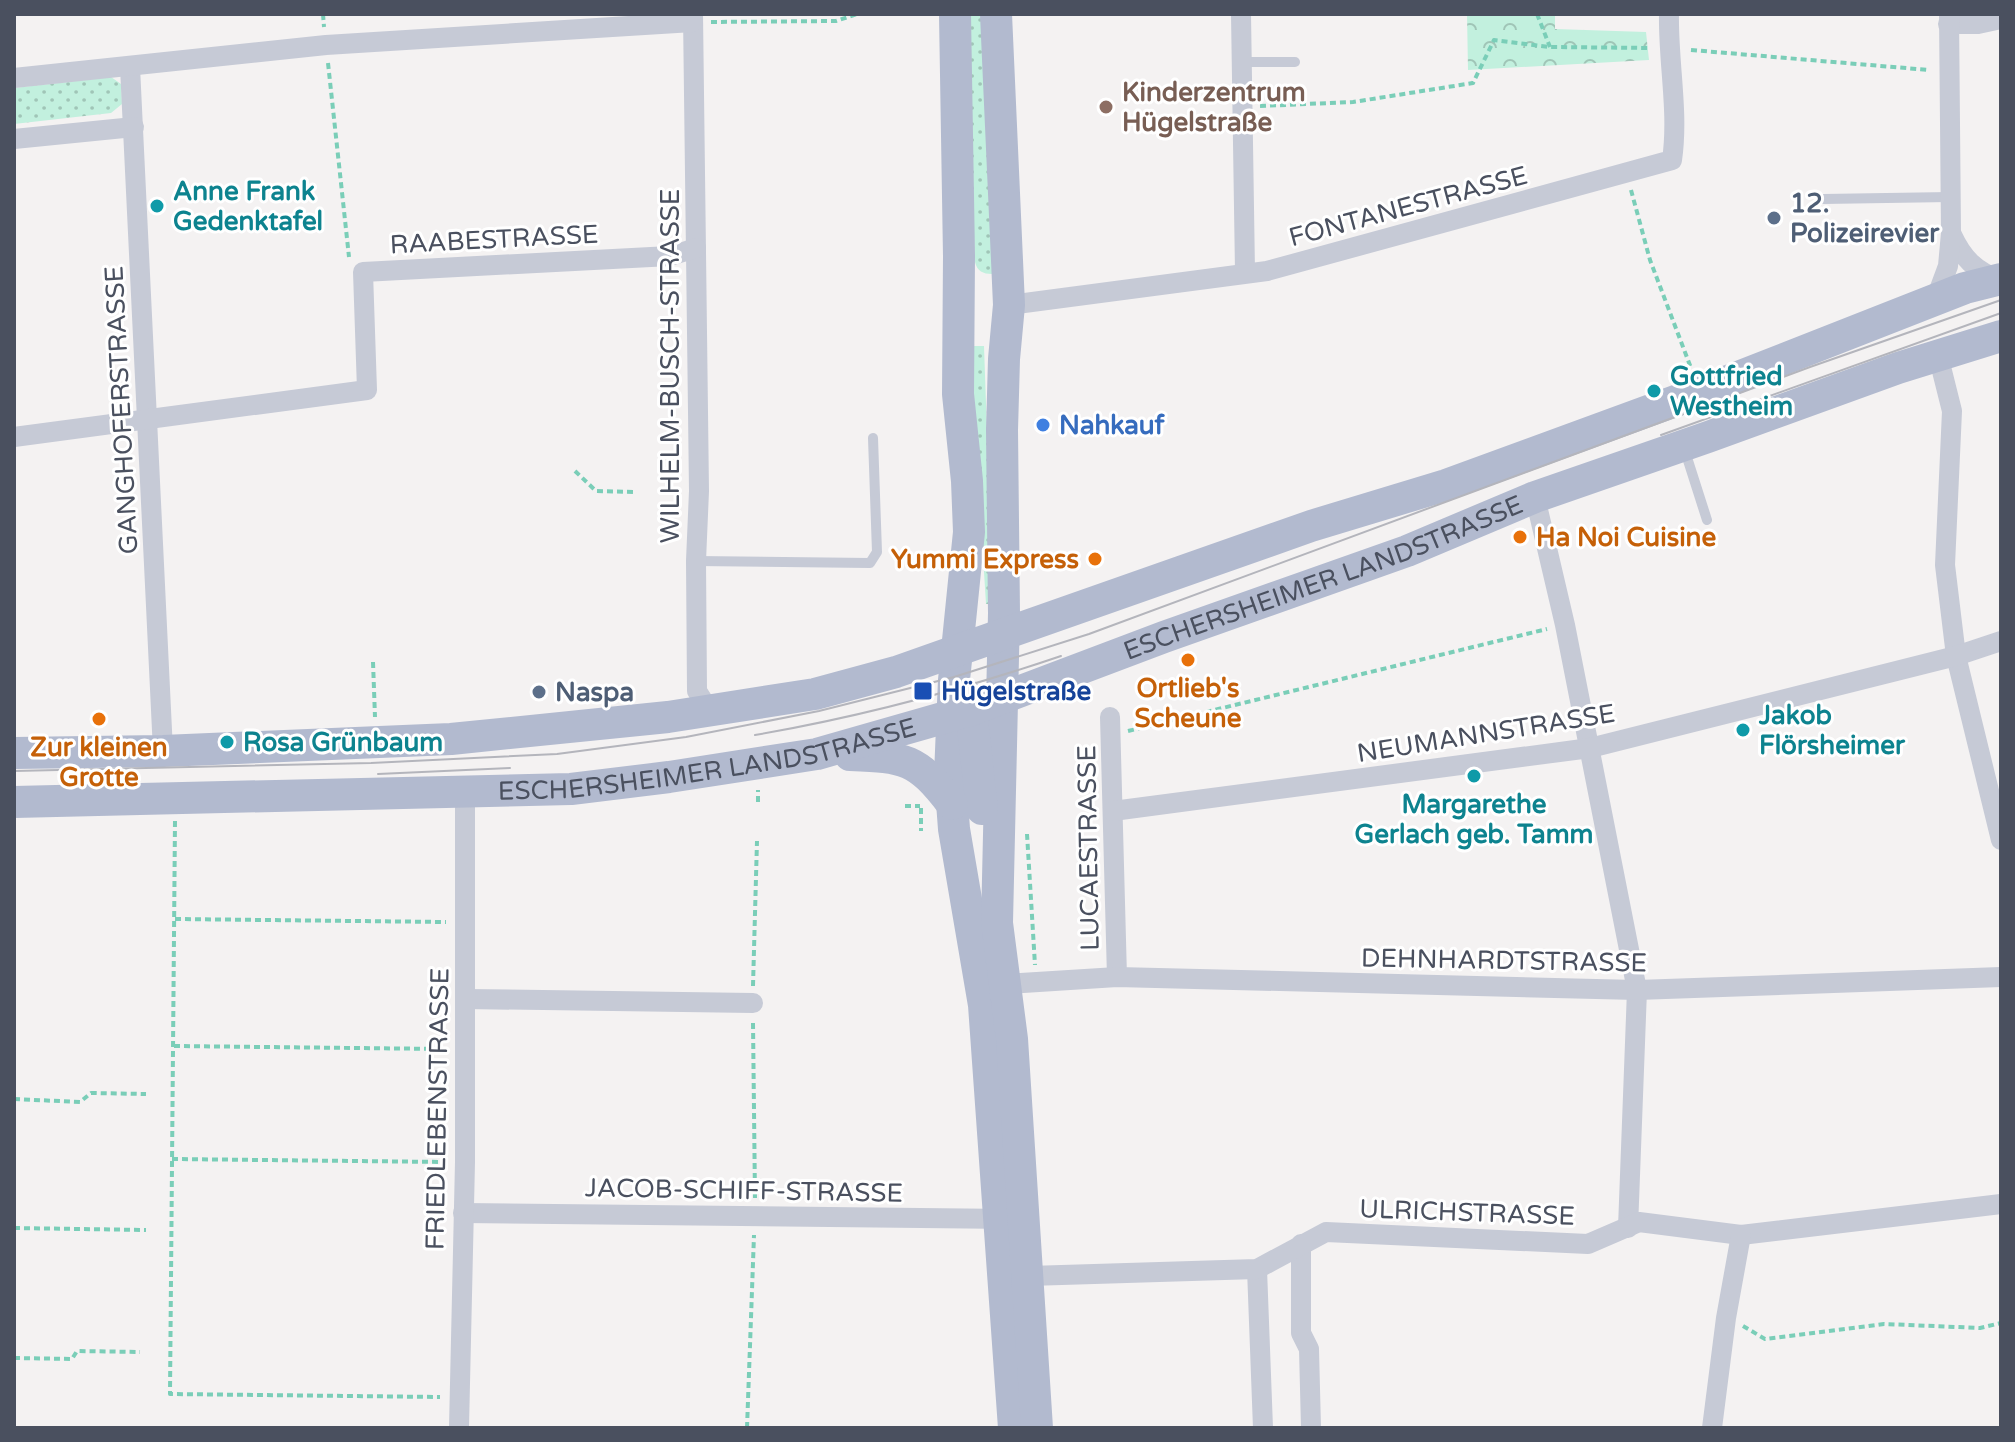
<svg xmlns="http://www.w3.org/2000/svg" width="2015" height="1442" viewBox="0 0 2015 1442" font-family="'Varela Round',sans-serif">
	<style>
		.grass { fill: url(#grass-dots) }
		.park { fill: url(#park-crowns) }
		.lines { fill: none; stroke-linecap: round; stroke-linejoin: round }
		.path { stroke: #7aceb8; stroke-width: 4; stroke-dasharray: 6 4; stroke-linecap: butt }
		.service { stroke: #c6cad6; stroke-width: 10 }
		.minor { stroke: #c6cad6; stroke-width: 20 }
		.primary { stroke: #b2bacf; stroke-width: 32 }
		.tram { stroke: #b4b5bc; stroke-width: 2 }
		.education-dot { fill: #8d6e63; stroke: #fff; stroke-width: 3 }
		.culture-dot { fill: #0f9aa8; stroke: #fff; stroke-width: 3 }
		.service-dot { fill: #5c6f8a; stroke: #fff; stroke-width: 3 }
		.shop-dot { fill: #3f7fe0; stroke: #fff; stroke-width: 3 }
		.food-dot { fill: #e8710a; stroke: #fff; stroke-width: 3 }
		.transit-dot { fill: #1a4fb4; stroke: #fff; stroke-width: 3 }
		.labels { text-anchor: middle; stroke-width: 6; stroke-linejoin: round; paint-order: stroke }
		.education-label { font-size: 26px; font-weight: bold; fill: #785e54; stroke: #fff; text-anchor: start }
		.culture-label { font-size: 26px; font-weight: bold; fill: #0d838f; stroke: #fff; text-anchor: start }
		.service-label { font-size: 26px; font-weight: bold; fill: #4e5e75; stroke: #fff; text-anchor: start }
		.street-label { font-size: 26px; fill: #4a505f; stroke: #fff }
		.shop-label { font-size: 26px; font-weight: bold; fill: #366cbe; stroke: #fff; text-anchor: start }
		.food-label { font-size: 26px; font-weight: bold; fill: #c56008; stroke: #fff }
		.transit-label { font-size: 26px; font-weight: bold; fill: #164399; stroke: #fff; text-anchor: start }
	</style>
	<defs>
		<pattern id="grass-dots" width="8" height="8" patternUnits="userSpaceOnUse" patternTransform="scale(2)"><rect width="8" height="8" fill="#c2f0de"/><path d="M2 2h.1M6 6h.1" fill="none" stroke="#a0c5b7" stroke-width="1.8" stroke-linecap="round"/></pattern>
		<pattern id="park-crowns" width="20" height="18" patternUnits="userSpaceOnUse" patternTransform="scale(2)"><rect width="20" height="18" fill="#c2f0de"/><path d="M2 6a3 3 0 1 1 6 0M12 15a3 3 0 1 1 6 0" fill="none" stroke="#a0c5b7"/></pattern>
	</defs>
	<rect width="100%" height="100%" fill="#f4f2f2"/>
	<g class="grass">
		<path d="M 965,14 L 990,14 L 992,274 C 983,274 977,271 975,262 Z"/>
		<path d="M 111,77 L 121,84 L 122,104 L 111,113 L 14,124 L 14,88 Z"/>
		<path d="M 970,346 L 984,346 L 993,604 L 986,604 Z"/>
	</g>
	<path class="park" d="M 1467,14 L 1555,14 L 1555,29 L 1646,32 L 1649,60 L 1468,70 Z"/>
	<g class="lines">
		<g class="path">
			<path d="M 323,14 L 324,27"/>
			<path d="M 1537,14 L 1550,47"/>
			<path d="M 711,22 L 836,21 L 857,14"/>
			<path d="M 1691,50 L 1929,70"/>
			<path d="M 328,63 L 349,257"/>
			<path d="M 1260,106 L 1353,102 L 1473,83 L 1494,40 L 1550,47 L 1650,48"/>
			<path d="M 1631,190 L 1650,260 L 1691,368"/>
			<path d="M 575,471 L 596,491 L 637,492"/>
			<path d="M 670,491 L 680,491"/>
			<path d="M 373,662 L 375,717"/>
			<path d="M 1128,731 L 1547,629"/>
			<path d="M 758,802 L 758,790"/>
			<path d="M 905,806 L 920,806"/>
			<path d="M 921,808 L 921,831"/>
			<path d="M 175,821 L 170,1394 L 440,1397"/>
			<path d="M 1027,834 L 1035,965"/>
			<path d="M 175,919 L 446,922"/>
			<path d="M 753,986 L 757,841"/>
			<path d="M 753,1023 L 755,1198"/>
			<path d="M 174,1046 L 446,1049"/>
			<path d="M 14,1099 L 80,1102 L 91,1093 L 146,1094"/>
			<path d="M 172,1159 L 446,1162"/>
			<path d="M 14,1228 L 146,1230"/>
			<path d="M 1743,1326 L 1765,1339 L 1884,1324 L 1980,1328 L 2001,1323"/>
			<path d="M 14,1358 L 72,1359 L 77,1351 L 140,1352"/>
			<path d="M 747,1428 L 754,1235"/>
		</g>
		<g class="service">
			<path d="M 1242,62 L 1295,62"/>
			<path d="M 1823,199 L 1950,197"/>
			<path d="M 1684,448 L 1707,520"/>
			<path d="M 696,561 L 870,563 L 877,552 L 873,438"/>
		</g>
		<g class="minor">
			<path d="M 693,14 L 699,491 L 696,561 L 697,691 L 704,702 L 714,711"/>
			<path d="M 1241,14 L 1245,272"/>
			<path d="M 1948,24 L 1978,24 L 2001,19"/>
			<path d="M 130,67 L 163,751"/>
			<path d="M 14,78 L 326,45 L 693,22"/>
			<path d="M 14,139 L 134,127"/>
			<path d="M 1952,235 C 1963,259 1975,270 1999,280"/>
			<path d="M 1935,301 L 1948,266 L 1951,233 L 1949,14"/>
			<path d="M 1009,305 L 1267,271 L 1672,160 C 1679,112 1668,62 1669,14"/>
			<path d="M 1938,355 L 1952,411 L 1945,565 L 1956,656 L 2001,840"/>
			<path d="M 14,437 L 367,390 L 363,272 L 670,256 L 696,248"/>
			<path d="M 1535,497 L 1565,625 L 1637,990 L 1628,1228"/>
			<path d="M 1110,717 L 1117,977"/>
			<path d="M 1113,811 L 1590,748 L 1956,656 L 2001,641"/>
			<path d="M 1006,984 L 1117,977 L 1637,990 L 2001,977"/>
			<path d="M 465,999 L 753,1003"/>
			<path d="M 463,1213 L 1011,1219"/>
			<path d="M 1301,1244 L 1301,1333 L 1309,1349 L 1311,1428"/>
			<path d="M 1257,1269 L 1263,1428"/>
			<path d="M 1029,1276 L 1257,1269 L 1326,1232 L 1588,1244 L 1639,1222 L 1741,1235 L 2001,1204"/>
			<path d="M 459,1428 L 465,1162 L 465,791"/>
			<path d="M 1712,1428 L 1726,1318 L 1741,1235"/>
		</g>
		<g class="primary">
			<path d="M 955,14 L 959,256 L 958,394 L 967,481 L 969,532 L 954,680 L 950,775 L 954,829 L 984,1005 L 1014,1428"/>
			<path d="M 996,14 L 1009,305 L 1004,359 L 1002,430 L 1004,613 L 997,923 L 1012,1039 L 1037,1428"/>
			<path d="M 964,693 L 971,710 L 982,809"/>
			<path d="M 14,753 L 163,751 L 451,739 L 668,717 L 815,694 L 896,672 L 1311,526 L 1446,485 L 1700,392 L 1965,288 L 2001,279"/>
			<path d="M 850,755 C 905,757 917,758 952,804"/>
			<path id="s1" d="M 14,802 L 571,789 L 669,777 L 817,754 L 971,710 L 1164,637 L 1407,551 L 1535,497 L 1708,437 L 1898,368 L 2001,336"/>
		</g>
		<g class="tram">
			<path d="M 1661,435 L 2001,313"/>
			<path d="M 755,735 C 860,717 961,690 1061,656"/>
			<path d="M 14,771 L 371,763 L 557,754 L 686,737 L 819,711 L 954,677 L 1089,634 L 1810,367 L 2001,300"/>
			<path d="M 378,774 L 510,768"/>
		</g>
	</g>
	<circle class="education-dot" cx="1106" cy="107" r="8"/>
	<g class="culture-dot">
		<circle cx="157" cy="206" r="8"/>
		<circle cx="1654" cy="391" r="8"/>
		<circle cx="1743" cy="730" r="8"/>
		<circle cx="227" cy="742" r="8"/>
		<circle cx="1474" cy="776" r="8"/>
	</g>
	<g class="service-dot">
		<circle cx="1774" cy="218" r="8"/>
		<circle cx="539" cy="692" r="8"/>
	</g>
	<circle class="shop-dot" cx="1043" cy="425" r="8"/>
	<g class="food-dot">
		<circle cx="1520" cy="537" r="8"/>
		<circle cx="1095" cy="559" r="8"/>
		<circle cx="1188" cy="660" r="8"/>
		<circle cx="99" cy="719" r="8"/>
	</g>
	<rect class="transit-dot" x="913" y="681" width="20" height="20" rx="4"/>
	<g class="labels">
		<g class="education-label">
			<text x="1122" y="101">Kinderzentrum<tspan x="1122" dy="30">Hügelstraße</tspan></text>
		</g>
		<g class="culture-label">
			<text x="173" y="200">Anne Frank<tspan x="173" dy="30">Gedenktafel</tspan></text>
			<text x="1670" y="385">Gottfried<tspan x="1670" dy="30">Westheim</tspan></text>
			<text x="1759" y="724">Jakob<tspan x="1759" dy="30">Flörsheimer</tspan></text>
			<text x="243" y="751">Rosa Grünbaum</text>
			<text x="1474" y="813" text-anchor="middle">Margarethe<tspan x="1474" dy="30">Gerlach geb. Tamm</tspan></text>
		</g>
		<g class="service-label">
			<text x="1790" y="212">12.<tspan x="1790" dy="30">Polizeirevier</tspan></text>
			<text x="555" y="701">Naspa</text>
		</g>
		<g class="street-label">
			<text transform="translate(1408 206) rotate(-15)" y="9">FONTANESTRASSE</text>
			<text transform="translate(494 239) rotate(-3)" y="9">RAABESTRASSE</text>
			<text transform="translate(670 366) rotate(-90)" y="9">WILHELM-BUSCH-STRASSE</text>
			<text transform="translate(121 410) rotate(-93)" y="9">GANGHOFERSTRASSE</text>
			<text dy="9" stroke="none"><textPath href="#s1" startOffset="1342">ESCHERSHEIMER LANDSTRASSE</textPath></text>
			<text transform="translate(1486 733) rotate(-9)" y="9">NEUMANNSTRASSE</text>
			<text dy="9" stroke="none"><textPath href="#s1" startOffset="696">ESCHERSHEIMER LANDSTRASSE</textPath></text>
			<text transform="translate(1088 848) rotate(-91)" y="9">LUCAESTRASSE</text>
			<text transform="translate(1504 960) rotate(1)" y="9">DEHNHARDTSTRASSE</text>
			<text transform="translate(437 1109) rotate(-89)" y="9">FRIEDLEBENSTRASSE</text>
			<text transform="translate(744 1190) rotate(1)" y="9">JACOB-SCHIFF-STRASSE</text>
			<text transform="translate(1467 1212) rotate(2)" y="9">ULRICHSTRASSE</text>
		</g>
		<g class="shop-label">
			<text x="1059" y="434">Nahkauf</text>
		</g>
		<g class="food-label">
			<text x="1536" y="546" text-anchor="start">Ha Noi Cuisine</text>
			<text x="1079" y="568" text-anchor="end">Yummi Express</text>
			<text x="1188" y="697">Ortlieb's<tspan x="1188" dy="30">Scheune</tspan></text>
			<text x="99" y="756">Zur kleinen<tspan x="99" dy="30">Grotte</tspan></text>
		</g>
		<g class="transit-label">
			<text x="941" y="700">Hügelstraße</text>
		</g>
	</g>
	<rect width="2015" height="1442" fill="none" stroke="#4a505f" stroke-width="32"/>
</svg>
